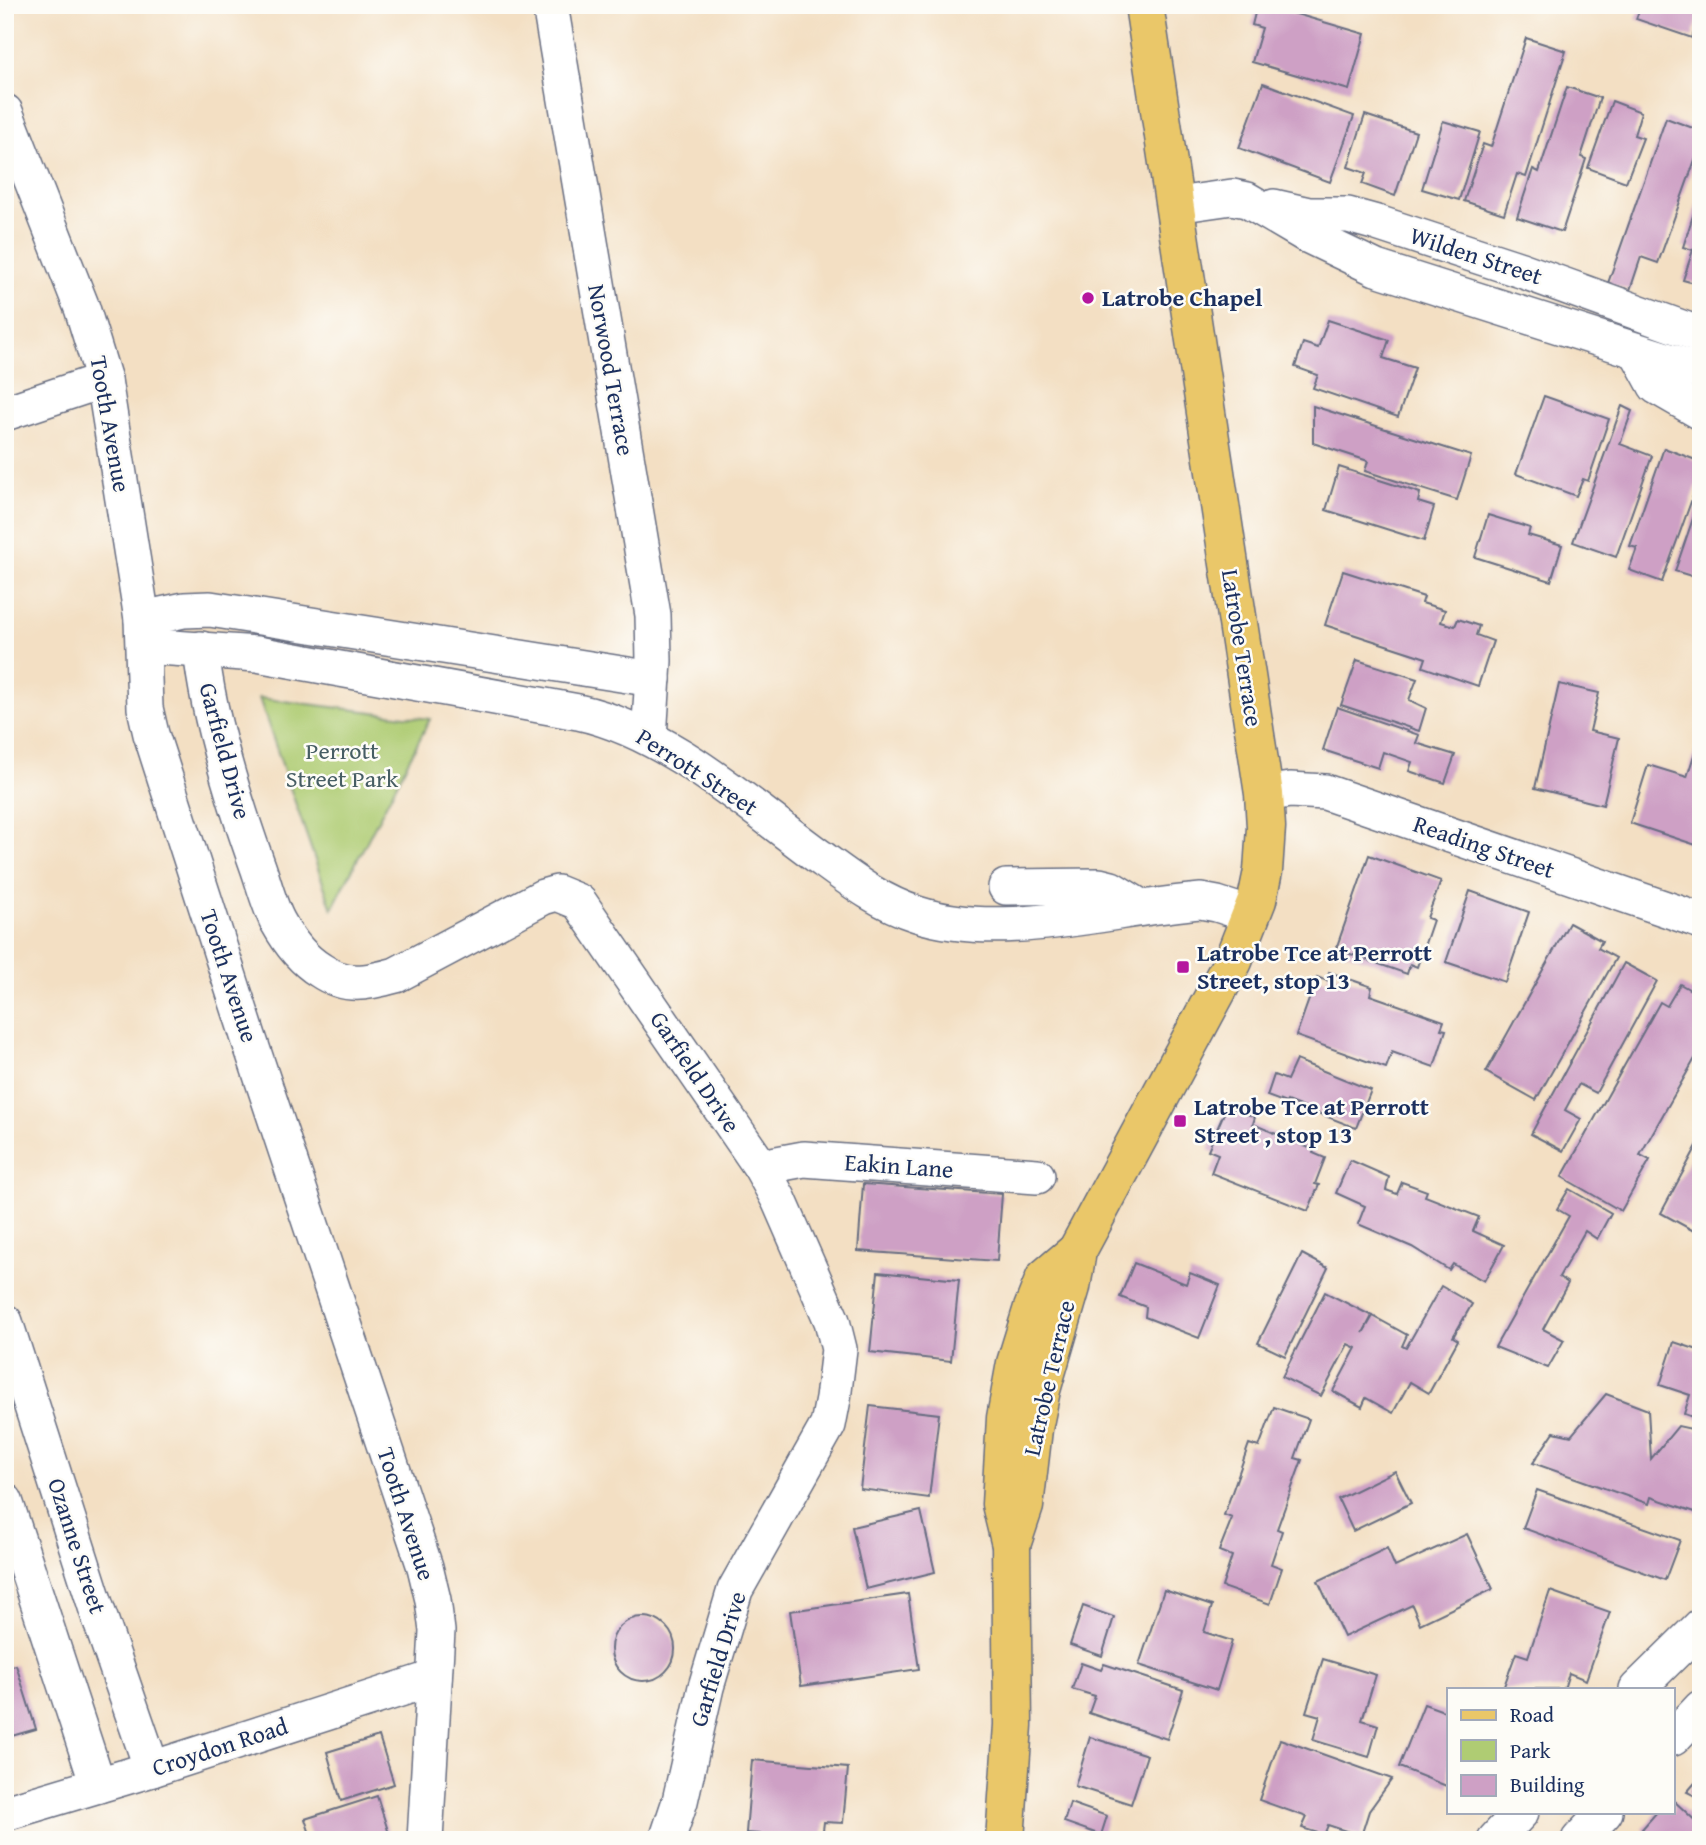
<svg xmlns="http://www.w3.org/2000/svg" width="1706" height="1845" viewBox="0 0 1706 1845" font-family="'Gentium Book Plus',serif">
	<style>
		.green { fill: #afcc73; stroke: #657e68; stroke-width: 2 }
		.building { fill: #cea0c5 }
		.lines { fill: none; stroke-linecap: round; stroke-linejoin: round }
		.minor-casing { stroke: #676d81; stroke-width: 38 }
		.major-casing { stroke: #676d81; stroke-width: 41 }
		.minor { stroke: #fff; stroke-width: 35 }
		.major { stroke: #eac769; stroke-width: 38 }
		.poi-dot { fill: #b5179e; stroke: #fdfcf7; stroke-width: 2.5 }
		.labels { text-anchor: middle; stroke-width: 5; stroke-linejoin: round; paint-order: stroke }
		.street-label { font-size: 24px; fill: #1b2f5e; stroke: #fdfcf7 }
		.poi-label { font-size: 24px; font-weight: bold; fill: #1b2f5e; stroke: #fdfcf7; text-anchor: start }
		.park-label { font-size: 24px; fill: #475e64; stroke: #fdfcf7 }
	</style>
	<rect width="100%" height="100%" fill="#fdfcf7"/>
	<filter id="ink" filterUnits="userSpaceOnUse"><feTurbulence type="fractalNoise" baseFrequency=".0143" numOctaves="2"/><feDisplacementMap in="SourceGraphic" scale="14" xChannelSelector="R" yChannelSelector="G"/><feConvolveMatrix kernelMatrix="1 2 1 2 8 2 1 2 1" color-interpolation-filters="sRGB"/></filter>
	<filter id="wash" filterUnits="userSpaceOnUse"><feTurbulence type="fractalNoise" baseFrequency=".00686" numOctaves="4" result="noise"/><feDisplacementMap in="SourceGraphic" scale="28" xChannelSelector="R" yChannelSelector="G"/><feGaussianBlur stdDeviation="1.57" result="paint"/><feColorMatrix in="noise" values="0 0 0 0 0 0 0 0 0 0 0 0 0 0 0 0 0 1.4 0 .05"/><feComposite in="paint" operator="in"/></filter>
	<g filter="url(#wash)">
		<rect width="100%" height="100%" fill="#f3dfc3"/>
		<path class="green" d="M 259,698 L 430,719 L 332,909 Z"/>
		<g id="blocks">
			<g class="building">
				<path d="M 1257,5 L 1265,5 L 1365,34 L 1349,90 L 1252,62 L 1262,28 L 1252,25 Z"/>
				<path d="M 1641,5 L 1694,5 L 1692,13 L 1699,16 L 1692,38 L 1636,19 Z"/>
				<path d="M 1526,38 L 1566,51 L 1526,177 L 1517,174 L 1504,214 L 1464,201 L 1483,144 L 1491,147 Z"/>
				<path d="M 1263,83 L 1354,116 L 1330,182 L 1239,148 Z"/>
				<path d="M 1567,87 L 1600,98 L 1581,157 L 1586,159 L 1562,232 L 1517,217 L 1533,169 L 1539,172 Z"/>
				<path d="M 1612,101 L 1641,112 L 1634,135 L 1643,138 L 1626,182 L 1588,168 Z"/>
				<path d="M 1365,115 L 1416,132 L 1395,196 L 1362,184 L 1366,173 L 1348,167 Z"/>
				<path d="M 1666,118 L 1701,131 L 1701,143 L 1658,263 L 1641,257 L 1630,290 L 1608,283 Z"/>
				<path d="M 1443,121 L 1480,132 L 1459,200 L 1422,189 Z"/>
				<path d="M 1697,203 L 1701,204 L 1701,285 L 1683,280 L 1693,250 L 1683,247 Z"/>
				<path d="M 1328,320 L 1389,340 L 1383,358 L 1415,368 L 1398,417 L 1313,388 L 1318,375 L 1295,367 L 1303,343 L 1318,348 Z"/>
				<path d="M 1544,396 L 1609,419 L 1588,481 L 1583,479 L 1576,496 L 1516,474 Z"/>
				<path d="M 1313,406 L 1471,456 L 1457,500 L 1365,471 L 1368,461 L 1313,443 Z"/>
				<path d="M 1622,406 L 1632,411 L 1620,444 L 1652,456 L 1616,557 L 1573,542 Z"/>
				<path d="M 1664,448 L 1701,462 L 1701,474 L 1662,582 L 1629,570 L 1637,548 L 1630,546 Z"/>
				<path d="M 1339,467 L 1420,493 L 1418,502 L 1434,507 L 1424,541 L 1326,510 Z"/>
				<path d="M 1700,498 L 1701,498 L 1701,579 L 1675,571 Z"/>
				<path d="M 1488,515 L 1530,528 L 1528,535 L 1562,545 L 1551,581 L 1475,557 Z"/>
				<path d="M 1343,571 L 1424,597 L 1422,603 L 1445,610 L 1441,622 L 1455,626 L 1458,619 L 1479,626 L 1476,635 L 1493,641 L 1478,686 L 1423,667 L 1426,658 L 1325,625 Z"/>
				<path d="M 1357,660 L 1417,679 L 1409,700 L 1426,708 L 1419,731 L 1341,705 Z"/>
				<path d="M 1559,684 L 1599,693 L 1590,731 L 1619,738 L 1603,805 L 1535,788 Z"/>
				<path d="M 1337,707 L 1419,735 L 1416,743 L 1455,755 L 1445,783 L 1409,771 L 1412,762 L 1383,752 L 1378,768 L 1323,750 Z"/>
				<path d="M 1695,752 L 1701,754 L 1701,831 L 1696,845 L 1630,823 L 1648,765 L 1687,777 Z"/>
				<path d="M 1369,855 L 1441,881 L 1427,918 L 1433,920 L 1417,967 L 1410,964 L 1407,974 L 1336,949 Z"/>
				<path d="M 1470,891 L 1529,912 L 1505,982 L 1446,962 Z"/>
				<path d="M 1569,923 L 1602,941 L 1598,948 L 1616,958 L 1536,1100 L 1486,1072 Z"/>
				<path d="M 1624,963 L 1657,981 L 1596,1093 L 1579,1084 L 1565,1110 L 1581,1119 L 1563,1151 L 1531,1134 Z"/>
				<path d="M 1329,972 L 1372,987 L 1370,995 L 1444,1021 L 1441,1029 L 1446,1030 L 1434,1067 L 1392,1052 L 1386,1068 L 1296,1036 L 1317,977 L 1327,981 Z"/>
				<path d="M 1680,984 L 1701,996 L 1701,1048 L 1640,1155 L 1650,1160 L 1621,1211 L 1562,1177 L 1660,1002 L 1667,1006 Z"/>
				<path d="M 1296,1060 L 1371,1090 L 1356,1128 L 1287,1101 L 1286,1103 L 1267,1096 L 1274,1075 L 1287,1080 Z"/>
				<path d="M 1227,1106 L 1255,1117 L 1253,1124 L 1314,1150 L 1313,1153 L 1325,1158 L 1315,1184 L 1319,1185 L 1308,1211 L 1211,1173 L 1218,1154 L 1208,1150 Z"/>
				<path d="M 1698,1144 L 1701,1145 L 1701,1235 L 1661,1213 Z"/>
				<path d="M 1350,1160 L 1389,1177 L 1386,1190 L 1397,1194 L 1402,1182 L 1427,1191 L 1425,1196 L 1479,1217 L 1473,1231 L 1504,1245 L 1484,1281 L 1453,1264 L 1449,1270 L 1412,1247 L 1358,1224 L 1365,1206 L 1336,1193 Z"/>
				<path d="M 863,1184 L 1002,1194 L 997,1261 L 858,1251 Z"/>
				<path d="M 1569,1189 L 1611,1213 L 1597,1239 L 1585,1231 L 1559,1277 L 1568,1283 L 1543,1329 L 1564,1340 L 1548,1368 L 1495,1347 L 1569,1216 L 1557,1209 Z"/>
				<path d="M 1302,1254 L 1328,1268 L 1285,1356 L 1258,1343 Z"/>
				<path d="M 1134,1263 L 1186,1284 L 1190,1273 L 1220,1285 L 1199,1338 L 1145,1317 L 1146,1307 L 1120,1297 Z"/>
				<path d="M 878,1272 L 959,1280 L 951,1361 L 870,1352 Z"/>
				<path d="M 1441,1286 L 1472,1304 L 1453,1337 L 1458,1340 L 1429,1393 L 1410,1382 L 1393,1413 L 1366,1398 L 1362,1407 L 1333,1391 L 1356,1348 L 1348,1344 L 1321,1396 L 1282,1377 L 1325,1292 L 1372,1316 L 1363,1333 L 1373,1316 L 1407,1335 L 1402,1346 L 1406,1348 Z"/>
				<path d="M 1674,1342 L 1701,1351 L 1701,1420 L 1684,1414 L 1690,1395 L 1660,1385 Z"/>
				<path d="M 1606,1394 L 1648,1410 L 1651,1459 L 1678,1426 L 1701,1431 L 1701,1514 L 1651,1497 L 1649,1504 L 1533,1463 L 1554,1432 L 1571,1436 Z"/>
				<path d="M 870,1406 L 939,1414 L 929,1498 L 860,1489 Z"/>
				<path d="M 1274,1407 L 1309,1419 L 1295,1458 L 1302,1460 L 1277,1529 L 1282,1531 L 1271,1564 L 1282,1568 L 1270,1604 L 1222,1587 L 1232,1556 L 1219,1551 L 1232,1518 L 1224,1515 L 1249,1444 L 1259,1447 Z"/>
				<path d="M 1395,1471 L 1411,1503 L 1353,1531 L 1338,1499 Z"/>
				<path d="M 1537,1490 L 1680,1540 L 1665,1580 L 1523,1528 Z"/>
				<path d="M 921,1511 L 935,1572 L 866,1589 L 852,1527 Z"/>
				<path d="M 1467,1534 L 1493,1589 L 1420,1624 L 1412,1605 L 1344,1637 L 1318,1581 L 1387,1548 L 1395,1567 Z"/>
				<path d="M 1164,1590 L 1212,1606 L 1204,1632 L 1232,1641 L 1217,1690 L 1139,1665 Z"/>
				<path d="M 1550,1591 L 1610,1612 L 1586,1680 L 1569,1673 L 1564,1689 L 1503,1689 L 1516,1653 L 1528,1657 Z"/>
				<path d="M 908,1594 L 919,1669 L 801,1686 L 790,1611 Z"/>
				<path d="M 1083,1606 L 1114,1617 L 1102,1656 L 1070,1645 Z"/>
				<circle cx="643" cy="1649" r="32"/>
				<path d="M 1323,1659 L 1376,1675 L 1362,1720 L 1378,1725 L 1369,1757 L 1313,1740 L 1320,1716 L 1306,1712 Z"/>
				<path d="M 1081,1663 L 1101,1670 L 1104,1664 L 1183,1690 L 1167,1739 L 1089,1713 L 1095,1696 L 1072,1689 Z"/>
				<path d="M 16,1665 L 36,1729 L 5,1738 L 5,1668 Z"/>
				<path d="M 1424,1704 L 1449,1713 L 1449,1787 L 1399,1767 Z"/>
				<path d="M 379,1736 L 394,1784 L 341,1801 L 327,1752 Z"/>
				<path d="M 1090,1737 L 1147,1755 L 1131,1804 L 1075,1786 Z"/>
				<path d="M 1280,1739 L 1392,1779 L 1369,1811 L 1361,1836 L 1328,1825 L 1324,1835 L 1302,1828 L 1307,1817 L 1259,1800 Z"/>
				<path d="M 752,1760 L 848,1768 L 843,1823 L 824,1822 L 822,1839 L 746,1833 Z"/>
				<path d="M 1701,1776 L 1701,1799 L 1687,1792 Z"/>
				<path d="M 377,1796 L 391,1840 L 312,1840 L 305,1819 Z"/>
				<path d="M 1673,1800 L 1701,1826 L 1701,1840 L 1649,1840 L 1651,1838 L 1642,1829 L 1657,1812 L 1673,1812 Z"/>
				<path d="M 1070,1803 L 1107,1816 L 1101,1835 L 1064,1822 Z"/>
			</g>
		</g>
	</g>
	<g filter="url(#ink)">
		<use href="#blocks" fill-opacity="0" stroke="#676d81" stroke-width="2"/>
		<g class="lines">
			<defs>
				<g id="minor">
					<path d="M 550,5 L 653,615 L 654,661 L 649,737"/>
					<path d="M 5,112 L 82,308 L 104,380 L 142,619 L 145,708 L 151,734 L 248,1036 L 425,1567 L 433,1600 L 437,1631 L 425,1840"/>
					<path d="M 1176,205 L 1232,197 L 1247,200 L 1305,234 L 1376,268 L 1701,371"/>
					<path d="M 1274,207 L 1309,215 L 1348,215 L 1377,223 L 1521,270 L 1701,335"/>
					<path d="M 1638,353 L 1656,386 L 1701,412"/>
					<path d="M 5,413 L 104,380"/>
					<path d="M 142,619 L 184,610 L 210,609 L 653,679"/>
					<path d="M 144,646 L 257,654 L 578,712 C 667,731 748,805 821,858 C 851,880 881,903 917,914 C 1004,942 1111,908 1201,901 L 1217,904 L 1251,915"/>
					<path d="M 201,649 C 208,719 234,800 258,867 C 264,884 269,905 278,922 C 288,940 302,959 320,970 C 346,988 367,983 396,975 L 543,897 L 557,893 L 579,902 L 761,1167 L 779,1200 L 832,1321 L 839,1349 L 833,1399 L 828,1425 L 735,1590 L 706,1687 L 680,1801 L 667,1840"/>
					<path d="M 1264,794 L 1290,790 L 1325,792 L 1701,921"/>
					<path d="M 1006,887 L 1099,886 L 1111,889 L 1142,908"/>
					<path d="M 761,1167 L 804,1159 L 1037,1176"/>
					<path d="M 5,1322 L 97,1610 L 152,1769"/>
					<path d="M 5,1501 L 98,1785"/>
					<path d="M 1637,1689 L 1701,1626"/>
					<path d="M 1673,1738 L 1701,1708"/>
					<path d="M 5,1813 L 152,1769 L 434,1678"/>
					<path d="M 1495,1840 L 1521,1812"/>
					<path d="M 1579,1840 L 1605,1812"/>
				</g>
				<g id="major">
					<path d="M 1011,1545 L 1024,1506 L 1033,1429 L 1041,1390 L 1071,1287 L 1077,1251 L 1233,961 L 1257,900 L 1263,871 L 1266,827 L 1264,794 L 1144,5"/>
					<path d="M 1005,1840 L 1013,1725 L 1011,1545 L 1001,1504 L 1006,1418 L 1016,1363 L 1032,1311 L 1045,1278 L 1077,1251"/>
				</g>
			</defs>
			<use href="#minor" class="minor-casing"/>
			<use href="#major" class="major-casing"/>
			<use href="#minor" class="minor"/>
			<use href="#major" class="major"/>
		</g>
	</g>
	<g class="poi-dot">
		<circle cx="1088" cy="298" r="7"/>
		<rect x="1176" y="960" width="14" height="14" rx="3.5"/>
		<rect x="1173" y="1114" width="14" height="14" rx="3.5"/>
	</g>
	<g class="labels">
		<g class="street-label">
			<text transform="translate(1476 256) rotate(18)" y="8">Wilden Street</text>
			<text transform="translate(611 370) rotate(80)" y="8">Norwood Terrace</text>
			<text transform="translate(110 424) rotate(80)" y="8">Tooth Avenue</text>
			<text transform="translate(1242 648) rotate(81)" y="8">Latrobe Terrace</text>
			<text transform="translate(225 751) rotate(75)" y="8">Garfield Drive</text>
			<text transform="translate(697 772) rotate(33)" y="8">Perrott Street</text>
			<text transform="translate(1484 847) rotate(19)" y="8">Reading Street</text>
			<text transform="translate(229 976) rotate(72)" y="8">Tooth Avenue</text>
			<text transform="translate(695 1072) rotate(56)" y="8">Garfield Drive</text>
			<text transform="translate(899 1166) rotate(4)" y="8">Eakin Lane</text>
			<text transform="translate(1049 1378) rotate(-77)" y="8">Latrobe Terrace</text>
			<text transform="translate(406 1514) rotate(72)" y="8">Tooth Avenue</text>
			<text transform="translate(77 1546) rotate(72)" y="8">Ozanne Street</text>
			<text transform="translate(718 1659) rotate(-73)" y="8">Garfield Drive</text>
			<text transform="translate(220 1747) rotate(-18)" y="8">Croydon Road</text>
		</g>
		<g class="poi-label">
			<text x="1102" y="306">Latrobe Chapel</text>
			<text x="1197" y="961">Latrobe Tce at Perrott<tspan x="1197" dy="28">Street, stop 13</tspan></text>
			<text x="1194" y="1115">Latrobe Tce at Perrott<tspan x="1194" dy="28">Street , stop 13</tspan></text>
		</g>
		<g class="park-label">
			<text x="342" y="759">Perrott<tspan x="342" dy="28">Street Park</tspan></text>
		</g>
	</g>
	<rect width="1706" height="1845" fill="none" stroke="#fdfcf7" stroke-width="28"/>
	<rect x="1447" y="1688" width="228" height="126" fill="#fdfcf7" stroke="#a3aaba" stroke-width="2"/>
	<rect x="1461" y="1710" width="35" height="10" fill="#eac769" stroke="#a3aaba" stroke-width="2"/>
	<text x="1510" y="1722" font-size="21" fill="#1b2f5e">Road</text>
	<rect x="1461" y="1740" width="35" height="21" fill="#afcc73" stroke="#a3aaba" stroke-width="2"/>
	<text x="1510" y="1758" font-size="21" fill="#1b2f5e">Park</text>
	<rect x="1461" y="1775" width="35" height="21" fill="#cea0c5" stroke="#a3aaba" stroke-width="2"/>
	<text x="1510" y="1792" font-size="21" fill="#1b2f5e">Building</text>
</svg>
